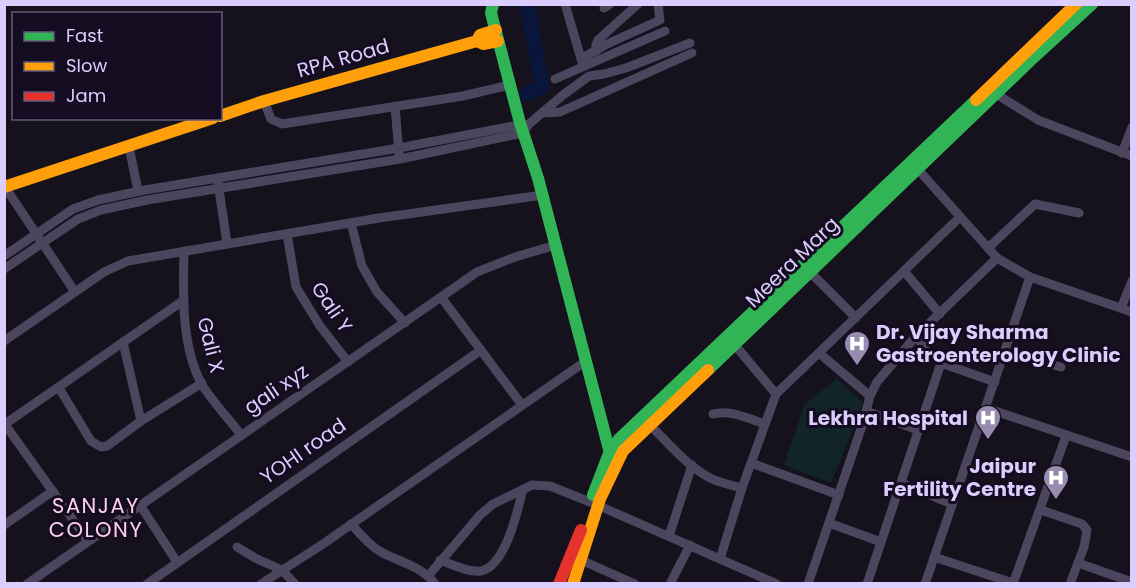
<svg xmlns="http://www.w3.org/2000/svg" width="1136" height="588" viewBox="0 0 1136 588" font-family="Poppins,sans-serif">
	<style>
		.green { fill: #112529 }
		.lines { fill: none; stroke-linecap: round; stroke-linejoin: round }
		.river { stroke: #0a153b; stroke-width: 15 }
		.street { stroke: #4b465e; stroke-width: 9 }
		.fast { stroke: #30b455; stroke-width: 12 }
		.slow { stroke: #ff9f0a; stroke-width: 12 }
		.jam { stroke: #e5322d; stroke-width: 12 }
		.labels { text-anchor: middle; stroke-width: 6; stroke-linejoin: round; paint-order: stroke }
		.street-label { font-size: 20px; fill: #dbceff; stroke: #140d21 }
		.poi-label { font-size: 20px; font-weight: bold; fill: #dbceff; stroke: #140d21; text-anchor: end }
		.neighbourhood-label { font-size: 21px; letter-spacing: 1.5px; fill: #ffd0e7; stroke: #140d21 }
	</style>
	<rect width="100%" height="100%" fill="#15121d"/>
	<path class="green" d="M 837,379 L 863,403 L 831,483 L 784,465 L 805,404 Z"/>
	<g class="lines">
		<path class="river" d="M 527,94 L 542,86 L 527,4"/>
		<g class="street">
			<path d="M 565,4 L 582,62"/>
			<path d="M 604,8 L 610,4"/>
			<path d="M 596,51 L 596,45 L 598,40 L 638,4"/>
			<path d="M 581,59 L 605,45 L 660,20 L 658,4"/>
			<path d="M 555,79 L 665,31"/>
			<path d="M 996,94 L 1038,120 L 1132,156"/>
			<path d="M 264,101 L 271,119 L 282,124 L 463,96 L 510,85"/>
			<path d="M 395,106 L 399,154"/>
			<path d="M 543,113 L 560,112 L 692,53"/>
			<path d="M 129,147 L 138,191"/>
			<path d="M 1122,153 L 1132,127"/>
			<path d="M 915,166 L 997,258 L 1030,277 L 1132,312"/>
			<path d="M 218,183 L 227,243"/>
			<path d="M 5,187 L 75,292"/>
			<path d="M 351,223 L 362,266 L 377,292 L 405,323"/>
			<path d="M 287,234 L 296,287 L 320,326 L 348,362"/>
			<path d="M 988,248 L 1035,204 L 1079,213"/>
			<path d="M 184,251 C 183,294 181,344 201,383 C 211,400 229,419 241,435"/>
			<path d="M 4,256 L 73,209 L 98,200 L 145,190 L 399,148 L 524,124"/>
			<path d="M 4,269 L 78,219 L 101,210 L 147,200 L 400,159 L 523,133 L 529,124 L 563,95 L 589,76 L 604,74 L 626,68 L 690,43"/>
			<path d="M 904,271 L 940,314"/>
			<path d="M 810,272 L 856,318"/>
			<path d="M 441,297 L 522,405"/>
			<path d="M 1121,308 L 1132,281"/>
			<path d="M 916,336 L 928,353 L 941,363 L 995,382"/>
			<path d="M 4,341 L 104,272 L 128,261 L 379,218 L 543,195"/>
			<path d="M 123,342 L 141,421"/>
			<path d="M 734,344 L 776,394"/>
			<path d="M 1005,352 L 1061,367"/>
			<path d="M 819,353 L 870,396"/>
			<path d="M 59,388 L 91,441 L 101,447 L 107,446 L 141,421 L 202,383"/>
			<path d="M 986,408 L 1132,457"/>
			<path d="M 866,411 L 918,430"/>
			<path d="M 713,414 C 730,409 749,419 765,424"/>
			<path d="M 4,423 L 88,541"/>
			<path d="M 5,424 L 184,300"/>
			<path d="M 649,424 C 668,443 686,465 710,478 C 720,483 731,485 742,488"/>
			<path d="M 751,463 L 839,495"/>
			<path d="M 901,483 L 952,504"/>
			<path d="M 140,505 L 177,562"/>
			<path d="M 597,505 L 777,584"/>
			<path d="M 1041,510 L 1082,524 L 1087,530 L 1084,547 L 1070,584"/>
			<path d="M 829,523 L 881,542"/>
			<path d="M 351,524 C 361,535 370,546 383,553 C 400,562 423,567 435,584"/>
			<path d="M 4,525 L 53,491"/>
			<path d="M 669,536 L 692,465"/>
			<path d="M 237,547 L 255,558 L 282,570 L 295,584"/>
			<path d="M 934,557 L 1013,583"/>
			<path d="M 720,559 L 742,488 L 776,394 L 960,217"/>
			<path d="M 440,560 C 451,564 469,573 481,571 C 506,566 518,509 523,489"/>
			<path d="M 581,560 L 635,584"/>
			<path d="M 1078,563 L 1132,582"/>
			<path d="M 429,575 L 480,515 L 493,504 L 532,485 L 550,486 L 590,502"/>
			<path d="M 27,584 L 477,272 L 515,257 L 556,245"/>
			<path d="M 147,584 L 481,350"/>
			<path d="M 261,584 L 323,544 L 586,361"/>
			<path d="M 670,584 L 690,545"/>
			<path d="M 808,584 L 864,420 L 870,396 L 877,382 L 916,336 L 997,258"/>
			<path d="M 867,584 L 941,363"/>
			<path d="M 925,584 L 1030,277"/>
			<path d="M 1013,584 L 1066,436"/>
		</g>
		<g class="fast">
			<path d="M 493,4 L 491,13 L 520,123 L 538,178 L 611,457"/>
			<path d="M 708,370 L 1033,58 L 1092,4"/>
			<path d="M 593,495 L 610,451 L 619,439 L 976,100"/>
		</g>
		<g class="slow">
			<path d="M 496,30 L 480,35 L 477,41 L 483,44 L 498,41"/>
			<path d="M 976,100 L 1076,4"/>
			<path d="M 220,116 L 264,101 L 477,41"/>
			<path d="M 4,187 L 213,118"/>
			<path d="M 573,584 L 600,499 L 623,451 L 708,370"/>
		</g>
		<path class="jam" d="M 559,584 L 581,530"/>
	</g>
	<defs>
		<symbol id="hospital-pin" viewBox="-11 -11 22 30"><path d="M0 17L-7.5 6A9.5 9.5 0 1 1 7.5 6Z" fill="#968cb0" stroke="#140d21"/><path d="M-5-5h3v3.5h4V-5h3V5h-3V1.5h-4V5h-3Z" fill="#fff"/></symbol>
	</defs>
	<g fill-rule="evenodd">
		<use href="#hospital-pin" x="842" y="329" width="30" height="40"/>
		<use href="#hospital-pin" x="973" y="403" width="30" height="40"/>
		<use href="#hospital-pin" x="1041" y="463" width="30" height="40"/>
	</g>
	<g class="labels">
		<g class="street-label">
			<text transform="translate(343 58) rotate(-16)" y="7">RPA Road</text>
			<text transform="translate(792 262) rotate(-44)" y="7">Meera Marg</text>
			<text transform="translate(332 307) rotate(56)" y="7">Gali Y</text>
			<text transform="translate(211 345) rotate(76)" y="7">Gali X</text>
			<text transform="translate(276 389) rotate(-34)" y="7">gali xyz</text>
			<text transform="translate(303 451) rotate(-35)" y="7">YOHI road</text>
		</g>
		<g class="poi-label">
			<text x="876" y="339" text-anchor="start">Dr. Vijay Sharma<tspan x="876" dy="23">Gastroenterology Clinic</tspan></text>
			<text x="968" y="425">Lekhra Hospital</text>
			<text x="1036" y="473">Jaipur<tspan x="1036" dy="23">Fertility Centre</tspan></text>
		</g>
		<g class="neighbourhood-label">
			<text x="96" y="513">SANJAY<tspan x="96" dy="24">COLONY</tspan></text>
		</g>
	</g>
	<rect width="1136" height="588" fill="none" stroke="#dbceff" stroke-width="12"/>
	<rect x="12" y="12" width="210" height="108" fill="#140d21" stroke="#645a7a" stroke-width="1.5"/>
	<rect x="24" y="32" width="30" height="9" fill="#30b455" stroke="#645a7a" stroke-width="1.5"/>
	<text x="66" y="42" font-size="18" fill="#dbceff">Fast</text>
	<rect x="24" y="62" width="30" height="9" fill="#ff9f0a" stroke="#645a7a" stroke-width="1.5"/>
	<text x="66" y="72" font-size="18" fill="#dbceff">Slow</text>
	<rect x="24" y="92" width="30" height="9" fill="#e5322d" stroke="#645a7a" stroke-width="1.5"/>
	<text x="66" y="102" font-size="18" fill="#dbceff">Jam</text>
</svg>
